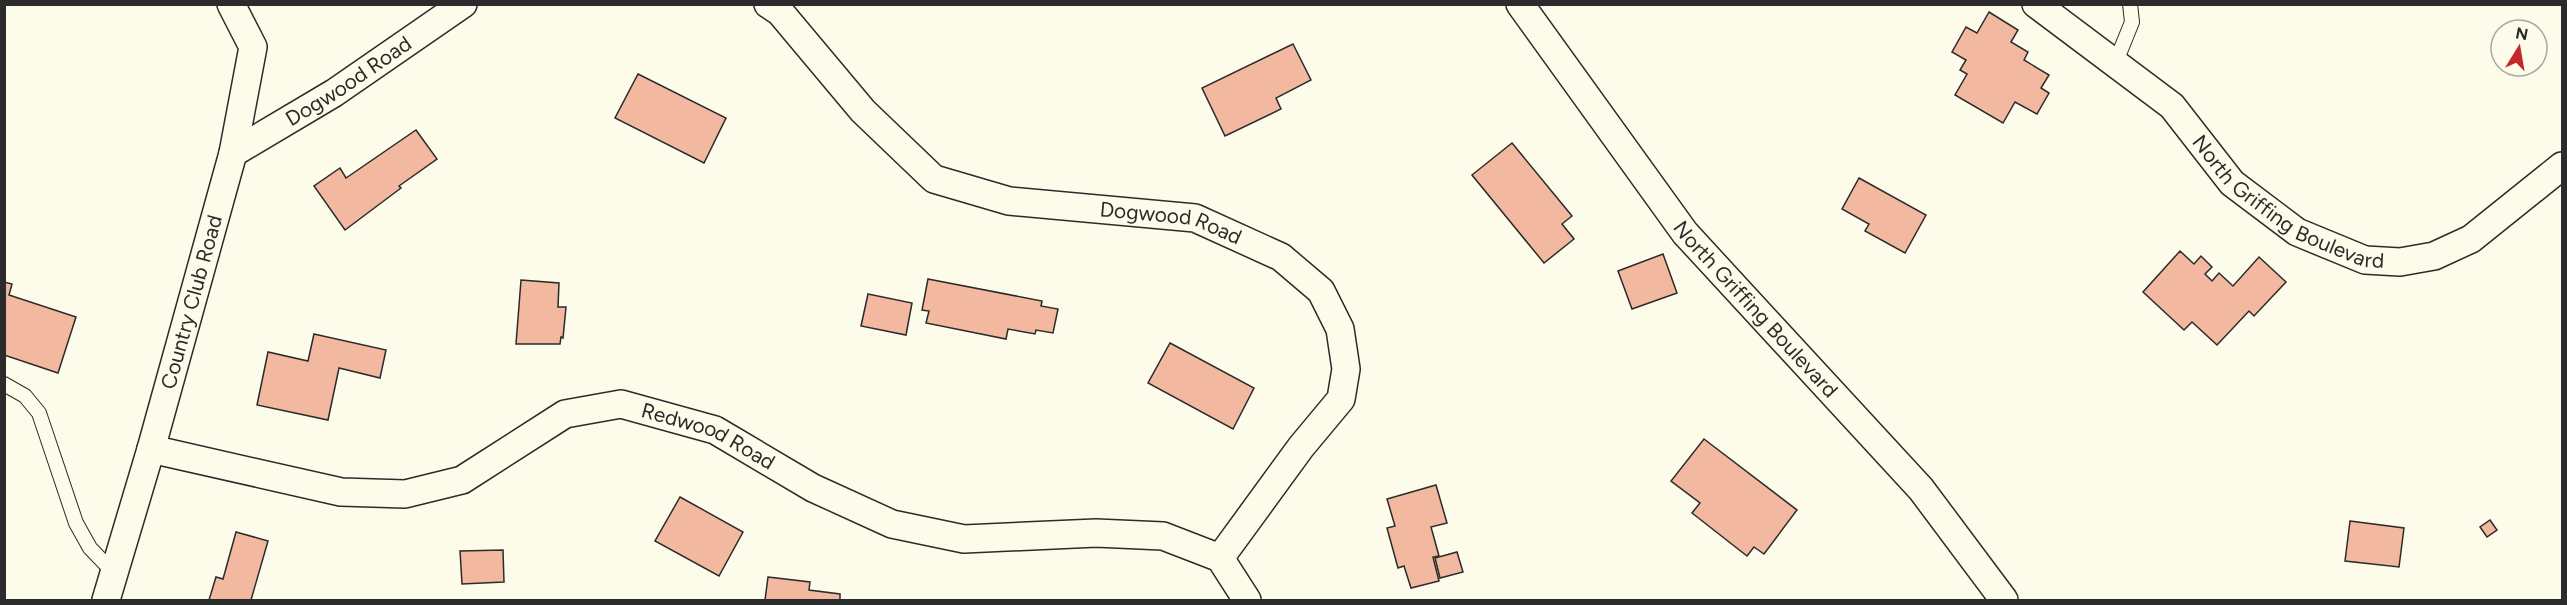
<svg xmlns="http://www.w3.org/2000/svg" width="2567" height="605" viewBox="0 0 2567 605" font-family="Figtree,sans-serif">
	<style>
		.building { fill: #f2b8a0; stroke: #2b2b2b; stroke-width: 1.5 }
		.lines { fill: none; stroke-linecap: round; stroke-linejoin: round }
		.lane-casing { stroke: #2b2b2b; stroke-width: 16 }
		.street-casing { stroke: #2b2b2b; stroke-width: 30 }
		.lane { stroke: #fdfbea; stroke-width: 14 }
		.street { stroke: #fdfbea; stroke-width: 27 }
		.labels { text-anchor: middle; stroke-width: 4.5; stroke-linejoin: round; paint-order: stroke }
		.street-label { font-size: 21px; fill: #2b2b2b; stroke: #fdfbea }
	</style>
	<rect width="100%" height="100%" fill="#fdfbea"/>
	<g class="building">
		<path d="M 1989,12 L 2018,30 L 2011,42 L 2028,52 L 2024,60 L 2049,75 L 2041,88 L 2049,93 L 2037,114 L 2015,102 L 2003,123 L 1955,95 L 1967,74 L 1960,70 L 1966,60 L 1952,52 L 1966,27 L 1977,33 Z"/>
		<path d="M 1293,44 L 1311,80 L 1276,98 L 1281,109 L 1225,136 L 1202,88 Z"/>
		<path d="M 638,74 L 726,118 L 704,163 L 615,118 Z"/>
		<path d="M 416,130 L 437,159 L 399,186 L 401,188 L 345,230 L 314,186 L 340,168 L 346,178 Z"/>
		<path d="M 1512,143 L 1572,216 L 1562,224 L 1574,239 L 1544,263 L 1472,175 Z"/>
		<path d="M 1859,178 L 1926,215 L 1905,253 L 1865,231 L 1869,224 L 1842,209 Z"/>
		<path d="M 2180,251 L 2194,264 L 2201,256 L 2212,267 L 2205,274 L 2212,281 L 2219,273 L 2233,286 L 2259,257 L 2286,282 L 2254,316 L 2249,311 L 2217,345 L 2192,322 L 2184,330 L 2143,292 Z"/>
		<path d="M 1663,254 L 1677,293 L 1632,309 L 1618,271 Z"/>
		<path d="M 928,279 L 1042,301 L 1041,306 L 1058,309 L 1053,333 L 1036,330 L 1035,334 L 1008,329 L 1006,339 L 926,323 L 929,311 L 922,310 Z"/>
		<path d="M 521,280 L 559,283 L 558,307 L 566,307 L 563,338 L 561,337 L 560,344 L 516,344 Z"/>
		<path d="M 4,282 L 12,284 L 9,295 L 76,317 L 58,373 L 4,355 Z"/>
		<path d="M 868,294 L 912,303 L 906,335 L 861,326 Z"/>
		<path d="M 314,334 L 386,350 L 380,378 L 339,368 L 328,420 L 257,405 L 268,352 L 308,361 Z"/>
		<path d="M 1170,343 L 1254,388 L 1233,429 L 1148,383 Z"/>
		<path d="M 1704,439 L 1797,510 L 1764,554 L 1754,547 L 1747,556 L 1692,513 L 1700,503 L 1671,481 Z"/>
		<path d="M 1436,485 L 1447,523 L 1431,527 L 1439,556 L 1433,557 L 1439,581 L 1411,588 L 1404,566 L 1398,568 L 1387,528 L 1395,526 L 1387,499 Z"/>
		<path d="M 680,497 L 743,532 L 719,576 L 655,541 Z"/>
		<path d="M 2490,520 L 2497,530 L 2487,537 L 2480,527 Z"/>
		<path d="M 2350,521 L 2404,528 L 2399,567 L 2345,561 Z"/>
		<path d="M 236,532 L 268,541 L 251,600 L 209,600 L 216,577 L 223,579 Z"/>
		<path d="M 503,550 L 504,582 L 462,584 L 460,551 Z"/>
		<path d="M 1457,552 L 1463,572 L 1440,578 L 1435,558 Z"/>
		<path d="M 768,577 L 810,582 L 809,590 L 840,594 L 840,600 L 765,600 Z"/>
	</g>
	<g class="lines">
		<defs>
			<g id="lane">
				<path d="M 2115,64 L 2132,22 L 2130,4"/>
				<path d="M 4,384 L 25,396 L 39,413 L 76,523 L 90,548 L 114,573"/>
			</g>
			<g id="street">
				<path id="s1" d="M 768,4 L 780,12 L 863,111 L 934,179 L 1009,201 L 1195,218 L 1281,257 L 1321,291 L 1340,329 L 1346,369 L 1341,399 L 1301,447 L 1220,558"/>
				<path id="s2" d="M 1520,4 L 1685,233 L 1921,489 L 2004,600"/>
				<path id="s3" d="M 2036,4 L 2172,106 L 2232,183 L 2297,232 L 2365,260 L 2400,262 L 2434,256 L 2471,239 L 2562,166"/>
				<path id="s4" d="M 233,153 L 334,93 L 463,4"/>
				<path id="s5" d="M 151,449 L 341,492 L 405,494 L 462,480 L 565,414 L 621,404 L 715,430 L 813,488 L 892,524 L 964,539 L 1096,533 L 1163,536 L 1220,558 L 1247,600"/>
				<path id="s6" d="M 106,600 L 151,449 L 233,153 L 253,47 L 231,4"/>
			</g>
		</defs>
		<use href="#lane" class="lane-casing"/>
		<use href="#street" class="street-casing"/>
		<use href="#lane" class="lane"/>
		<use href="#street" class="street"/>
	</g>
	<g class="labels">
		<g class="street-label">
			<text dy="7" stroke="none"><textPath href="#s4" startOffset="136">Dogwood Road</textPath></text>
			<text dy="7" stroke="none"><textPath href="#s3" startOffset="326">North Griffing Boulevard</textPath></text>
			<text dy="7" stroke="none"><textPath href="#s1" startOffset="484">Dogwood Road</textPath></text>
			<text dy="7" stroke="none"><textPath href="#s6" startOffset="310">Country Club Road</textPath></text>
			<text dy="7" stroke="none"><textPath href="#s2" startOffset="386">North Griffing Boulevard</textPath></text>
			<text dy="7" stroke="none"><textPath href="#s5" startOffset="590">Redwood Road</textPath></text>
		</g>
	</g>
	<rect width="2567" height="605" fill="none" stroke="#2b2b2b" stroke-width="12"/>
	<g transform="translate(2519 48) rotate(11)"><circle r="28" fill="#fdfbea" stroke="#a9a89e" stroke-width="1.5"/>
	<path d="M0-4.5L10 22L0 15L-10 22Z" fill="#c62828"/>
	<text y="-9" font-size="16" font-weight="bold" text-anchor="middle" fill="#2b2b2b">N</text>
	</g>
</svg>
